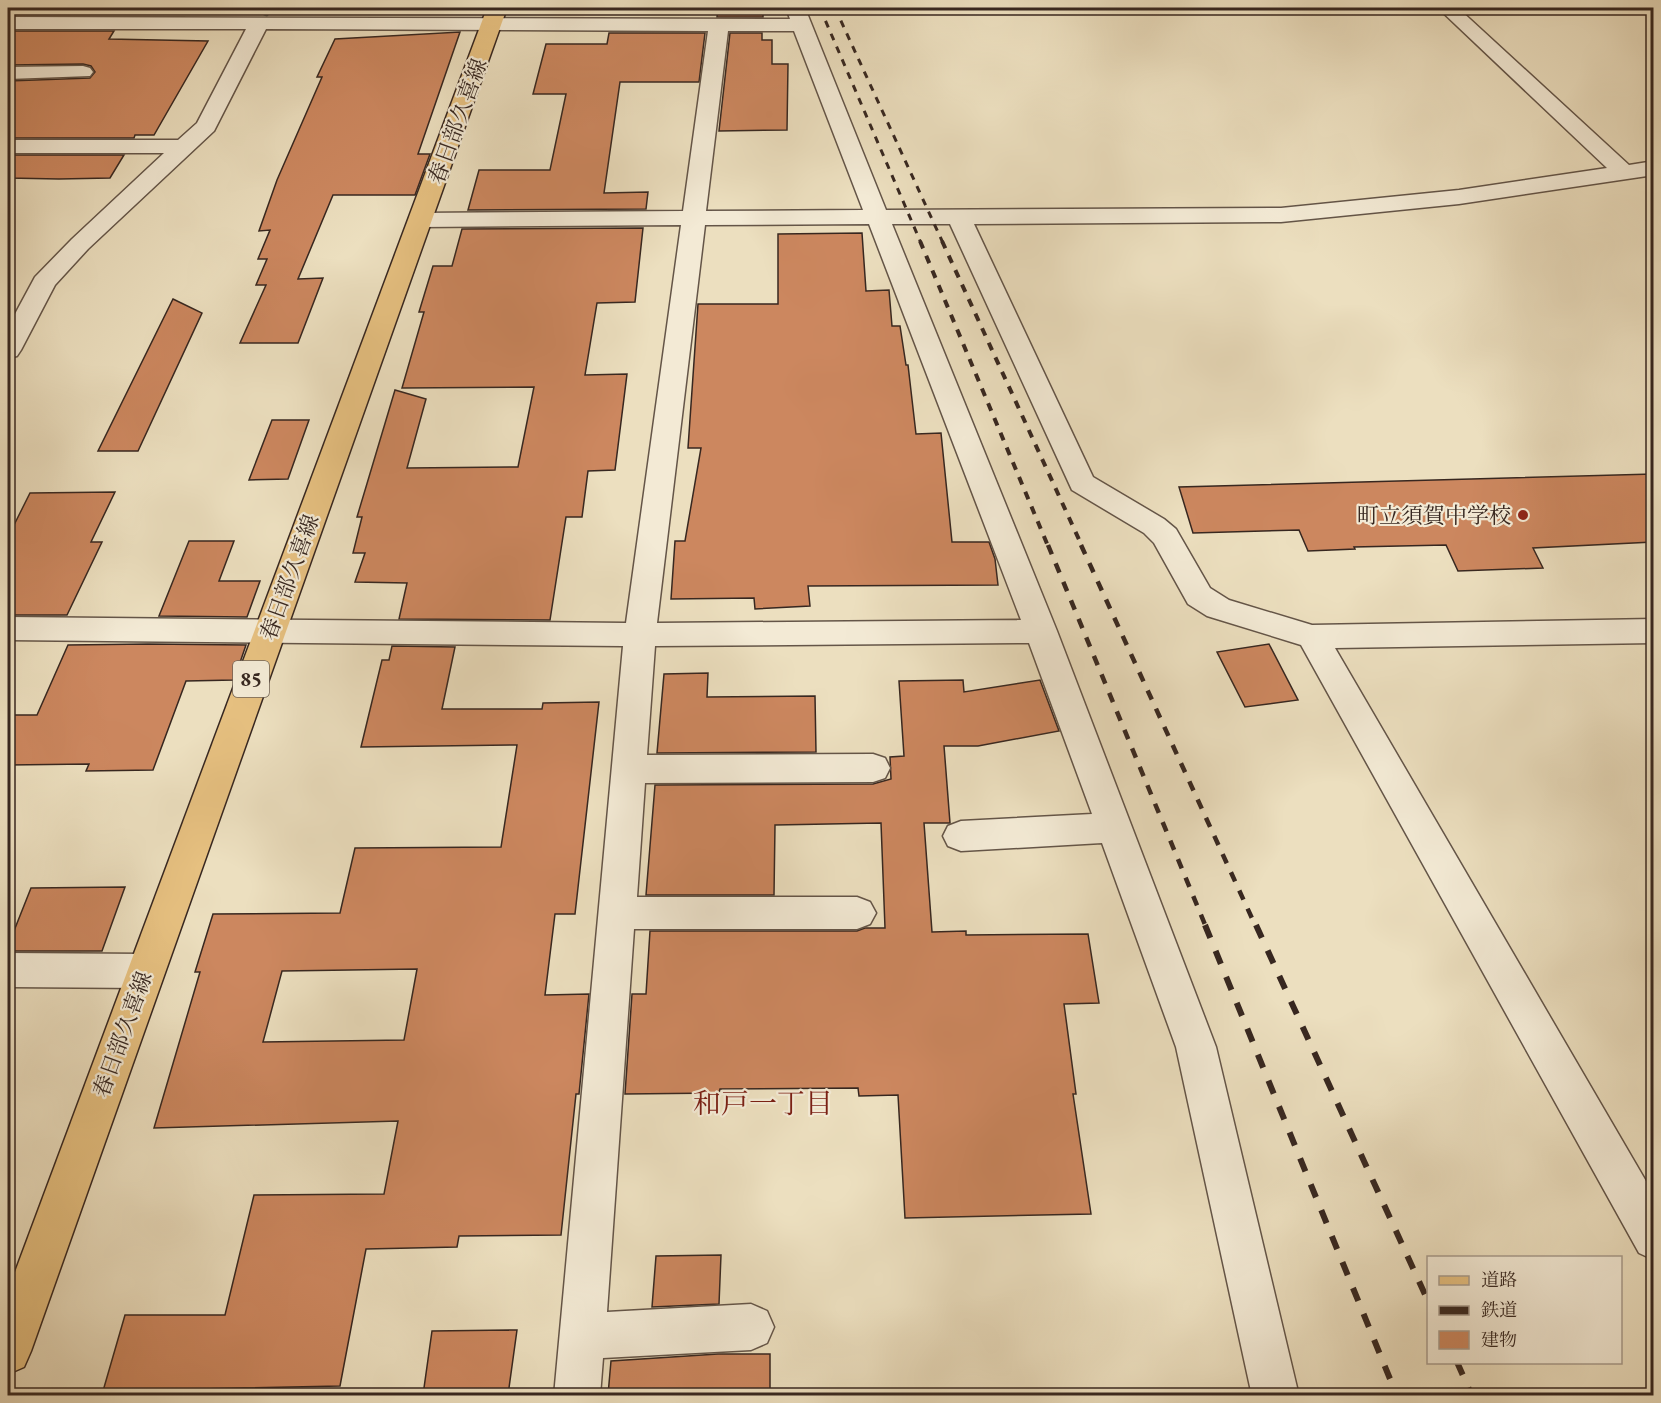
<svg xmlns="http://www.w3.org/2000/svg" width="1661" height="1403" viewBox="0 0 1661 1403" font-family="'EB Garamond','Noto Serif JP',serif">
	<style>
		.lines { fill: none; stroke-linecap: round; stroke-linejoin: round }
		.stream { fill: #728176; fill-rule: evenodd }
		.building { fill: #cc875f; stroke: #372720; stroke-width: 1.5; fill-rule: evenodd }
		.minor-casing { stroke: #645548; stroke-width: 3 }
		.major-casing { stroke: #372720; stroke-width: 3 }
		.minor { fill: #f3ead5; fill-rule: evenodd }
		.major { fill: #e6c080; fill-rule: evenodd }
		.rail-far3 { stroke: #372720; stroke-width: 3; stroke-dasharray: 7 7; stroke-linecap: butt }
		.rail-far2 { stroke: #372720; stroke-width: 4; stroke-dasharray: 8 8; stroke-linecap: butt }
		.rail-far1 { stroke: #372720; stroke-width: 4.5; stroke-dasharray: 10 10; stroke-linecap: butt }
		.rail { stroke: #372720; stroke-width: 6; stroke-dasharray: 14 14; stroke-linecap: butt }
		.poi-dot { fill: #8f2418; stroke: #f3ead5; stroke-width: 2 }
		.labels { text-anchor: middle; stroke-width: 4.5; stroke-linejoin: round; paint-order: stroke }
		.shield { fill: #f3ead5; stroke: #6f6256; stroke-width: 1.5 }
		.shield-label { font-size: 21px; font-weight: bold; fill: #372720 }
		.street-label { font-size: 22px; fill: #372720; stroke: #f3ead5 }
		.poi-label { font-size: 22px; fill: #372720; stroke: #f3ead5; text-anchor: end }
		.near-neighbourhood-label { font-size: 28px; fill: #7a1f14; stroke: #f3ead5 }
	</style>
	<rect width="100%" height="100%" fill="#ecdfbf"/>
	<filter id="stains"><feTurbulence type="fractalNoise" baseFrequency=".00333" numOctaves="4"/><feColorMatrix values="0 0 0 0 .2 0 0 0 0 .09 0 0 0 0 .02 0 0 0 .5 -.17"/></filter>
	<radialGradient id="worn" r=".72"><stop offset=".6" stop-color="#630" stop-opacity="0"/><stop offset="1" stop-color="#630" stop-opacity=".3"/></radialGradient>
	<g class="lines">
		<path class="stream" d="M 267,8 L 275,8 L 267,17 L 263,15 Z"/>
	</g>
	<g class="building">
		<path d="M 718,8 L 763,8 L 763,17 L 717,17 Z"/>
		<path d="M 8,31 L 114,31 L 109,39 L 208,41 L 154,135 L 135,135 L 134,138 L 8,138 L 8,81 L 90,78 L 95,72 L 91,66 L 83,64 L 8,65 Z"/>
		<path d="M 460,32 L 418,154 L 430,154 L 415,195 L 333,195 L 298,279 L 323,278 L 298,343 L 240,343 L 266,285 L 256,285 L 267,259 L 258,259 L 270,230 L 259,231 L 277,180 L 322,77 L 317,77 L 335,39 Z"/>
		<path d="M 609,33 L 705,33 L 699,82 L 620,82 L 604,193 L 648,192 L 646,209 L 468,210 L 479,170 L 550,170 L 566,94 L 533,94 L 546,44 L 607,44 Z"/>
		<path d="M 730,33 L 762,33 L 762,40 L 772,40 L 772,64 L 788,64 L 787,130 L 719,131 Z"/>
		<path d="M 8,155 L 124,155 L 110,178 L 59,179 L 8,178 Z"/>
		<path d="M 643,228 L 635,302 L 597,303 L 585,375 L 627,374 L 615,470 L 588,471 L 582,517 L 566,517 L 550,620 L 399,619 L 407,583 L 355,582 L 365,553 L 353,553 L 362,517 L 357,517 L 395,390 L 426,399 L 407,468 L 518,467 L 534,387 L 402,388 L 424,312 L 419,312 L 433,266 L 452,266 L 462,229 Z"/>
		<path d="M 862,233 L 866,291 L 889,290 L 892,326 L 900,326 L 906,365 L 908,365 L 916,434 L 941,433 L 952,542 L 989,542 L 995,559 L 998,585 L 808,586 L 810,606 L 755,609 L 754,598 L 671,599 L 675,541 L 685,541 L 701,448 L 688,448 L 698,304 L 778,304 L 778,234 Z"/>
		<path d="M 173,299 L 202,313 L 138,451 L 98,451 Z"/>
		<path d="M 272,420 L 309,420 L 288,479 L 249,480 Z"/>
		<path d="M 1653,474 L 1653,542 L 1533,548 L 1543,568 L 1458,571 L 1446,545 L 1354,547 L 1355,549 L 1308,551 L 1299,530 L 1193,533 L 1179,487 Z"/>
		<path d="M 115,492 L 91,542 L 102,542 L 67,615 L 8,615 L 8,537 L 30,493 Z"/>
		<path d="M 189,541 L 234,541 L 219,581 L 260,581 L 247,617 L 159,616 Z"/>
		<path d="M 148,644 L 246,645 L 234,680 L 186,681 L 153,770 L 86,771 L 89,764 L 8,765 L 8,715 L 37,715 L 68,645 Z"/>
		<path d="M 1269,644 L 1298,700 L 1245,707 L 1217,652 Z"/>
		<path d="M 392,646 L 455,647 L 442,709 L 542,709 L 543,703 L 599,702 L 575,914 L 555,914 L 545,995 L 589,994 L 579,1094 L 576,1094 L 561,1235 L 459,1236 L 457,1247 L 366,1249 L 340,1386 L 103,1391 L 125,1315 L 225,1315 L 254,1195 L 384,1194 L 398,1121 L 154,1128 L 200,972 L 195,972 L 213,914 L 340,913 L 355,848 L 501,847 L 517,745 L 361,747 L 382,660 L 389,660 ZM 417,969 L 404,1040 L 263,1042 L 282,971 Z"/>
		<path d="M 708,673 L 707,697 L 815,696 L 816,752 L 657,753 L 664,674 Z"/>
		<path d="M 963,680 L 964,692 L 1040,680 L 1059,731 L 978,746 L 944,746 L 950,823 L 924,823 L 932,932 L 966,931 L 966,935 L 1088,934 L 1099,1003 L 1064,1004 L 1076,1094 L 1073,1094 L 1091,1214 L 905,1218 L 898,1095 L 859,1096 L 858,1088 L 720,1089 L 719,1093 L 625,1094 L 632,994 L 646,994 L 650,931 L 857,931 L 865,928 L 885,928 L 881,823 L 775,825 L 774,895 L 646,895 L 655,785 L 873,784 L 891,779 L 890,757 L 904,756 L 899,681 Z"/>
		<path d="M 125,887 L 102,951 L 8,951 L 8,946 L 31,888 Z"/>
		<path d="M 721,1255 L 719,1304 L 652,1307 L 656,1256 Z"/>
		<path d="M 517,1330 L 508,1395 L 423,1395 L 432,1331 Z"/>
		<path d="M 718,1354 L 770,1354 L 770,1395 L 608,1395 L 611,1361 Z"/>
	</g>
	<g class="lines">
		<defs>
			<g id="minor">
				<path d="M 786,8 L 805,8 L 886,210 L 1281,208 L 1459,190 L 1607,168 L 1438,8 L 1458,8 L 1629,165 L 1654,161 L 1654,175 L 1459,204 L 1281,222 L 974,224 L 1093,477 L 1164,519 L 1176,529 L 1210,588 L 1229,600 L 1312,625 L 1654,619 L 1654,643 L 1335,648 L 1654,1195 L 1654,1260 L 1639,1253 L 1301,645 L 1207,616 L 1188,604 L 1154,543 L 1144,533 L 1072,490 L 950,224 L 892,224 L 1057,631 L 1216,1047 L 1299,1396 L 1252,1396 L 1176,1047 L 1102,843 L 961,851 L 948,846 L 943,836 L 948,826 L 961,821 L 1092,814 L 1029,643 L 655,646 L 647,755 L 873,754 L 885,758 L 890,768 L 885,778 L 873,782 L 645,783 L 637,897 L 857,897 L 870,902 L 876,913 L 870,924 L 857,929 L 634,929 L 607,1312 L 751,1304 L 767,1311 L 774,1327 L 767,1343 L 751,1350 L 603,1358 L 600,1396 L 554,1396 L 623,646 L 8,640 L 8,617 L 626,623 L 681,225 L 421,227 L 413,225 L 409,220 L 413,215 L 421,213 L 683,211 L 708,31 L 266,29 L 214,131 L 88,249 L 55,285 L 21,350 L 17,356 L 8,358 L 8,327 L 35,277 L 72,239 L 164,153 L 8,153 L 8,140 L 178,140 L 197,123 L 246,29 L 8,29 L 8,17 L 790,19 ZM 728,31 L 794,31 L 863,210 L 706,211 ZM 869,224 L 1021,620 L 657,623 L 705,225 Z"/>
				<path d="M 83,66 L 90,68 L 93,72 L 90,76 L 8,79 L 8,67 Z"/>
				<path d="M 8,953 L 145,954 L 159,959 L 164,971 L 159,983 L 145,988 L 8,987 Z"/>
			</g>
			<path id="major" d="M 487,8 L 507,8 L 31,1351 L 24,1367 L 8,1374 L 8,1291 Z"/>
		</defs>
		<use href="#minor" class="minor-casing"/>
		<use href="#major" class="major-casing"/>
		<use href="#minor" class="minor"/>
		<use href="#major" class="major"/>
		<g class="rail-far3">
			<path d="M 820,8 L 921,243"/>
			<path d="M 835,8 L 943,243"/>
		</g>
		<g class="rail-far2">
			<path d="M 920,241 L 1048,546"/>
			<path d="M 942,241 L 1082,546"/>
		</g>
		<g class="rail-far1">
			<path d="M 1048,545 L 1206,927"/>
			<path d="M 1081,545 L 1256,927"/>
		</g>
		<g class="rail">
			<path d="M 1205,925 L 1397,1396"/>
			<path d="M 1256,925 L 1428,1301"/>
			<path d="M 1457,1362 L 1472,1396"/>
		</g>
	</g>
	<circle class="poi-dot" cx="1523" cy="515" r="6"/>
	<g class="labels">
		<rect class="shield" x="233" y="661" width="36" height="36" rx="4.5"/>
		<g class="shield-label">
			<text x="251" y="686">85</text>
		</g>
		<g class="street-label">
			<text transform="translate(457 121) rotate(-70)" y="8">春日部久喜線</text>
			<text transform="translate(289 577) rotate(-70)" y="8">春日部久喜線</text>
			<text transform="translate(122 1034) rotate(-70)" y="8">春日部久喜線</text>
		</g>
		<g class="poi-label">
			<text x="1511" y="523">町立須賀中学校</text>
		</g>
		<g class="near-neighbourhood-label">
			<text x="763" y="1113">和戸一丁目</text>
		</g>
	</g>
	<rect width="1661" height="1403" fill="none" stroke="#ecdfbf" stroke-width="30"/>
	<rect x="9" y="9" width="1643" height="1385" fill="none" stroke="#372720" stroke-width="3"/>
	<rect x="15" y="15" width="1631" height="1373" fill="none" stroke="#372720" stroke-width="1.5"/>
	<rect x="1427" y="1256" width="195" height="108" fill="#f3ead5" stroke="#a89c8d" stroke-width="1.5"/>
	<rect x="1439" y="1276" width="30" height="9" fill="#e6c080" stroke="#a89c8d" stroke-width="1.5"/>
	<text x="1481" y="1286" font-size="18" fill="#372720">道路</text>
	<rect x="1439" y="1306" width="30" height="9" fill="#372720" stroke="#a89c8d" stroke-width="1.5"/>
	<text x="1481" y="1316" font-size="18" fill="#372720">鉄道</text>
	<rect x="1439" y="1331" width="30" height="18" fill="#cc875f" stroke="#a89c8d" stroke-width="1.5"/>
	<text x="1481" y="1346" font-size="18" fill="#372720">建物</text>
	<rect width="100%" height="100%" filter="url(#stains)"/>
	<rect width="100%" height="100%" fill="url(#worn)"/>
</svg>
